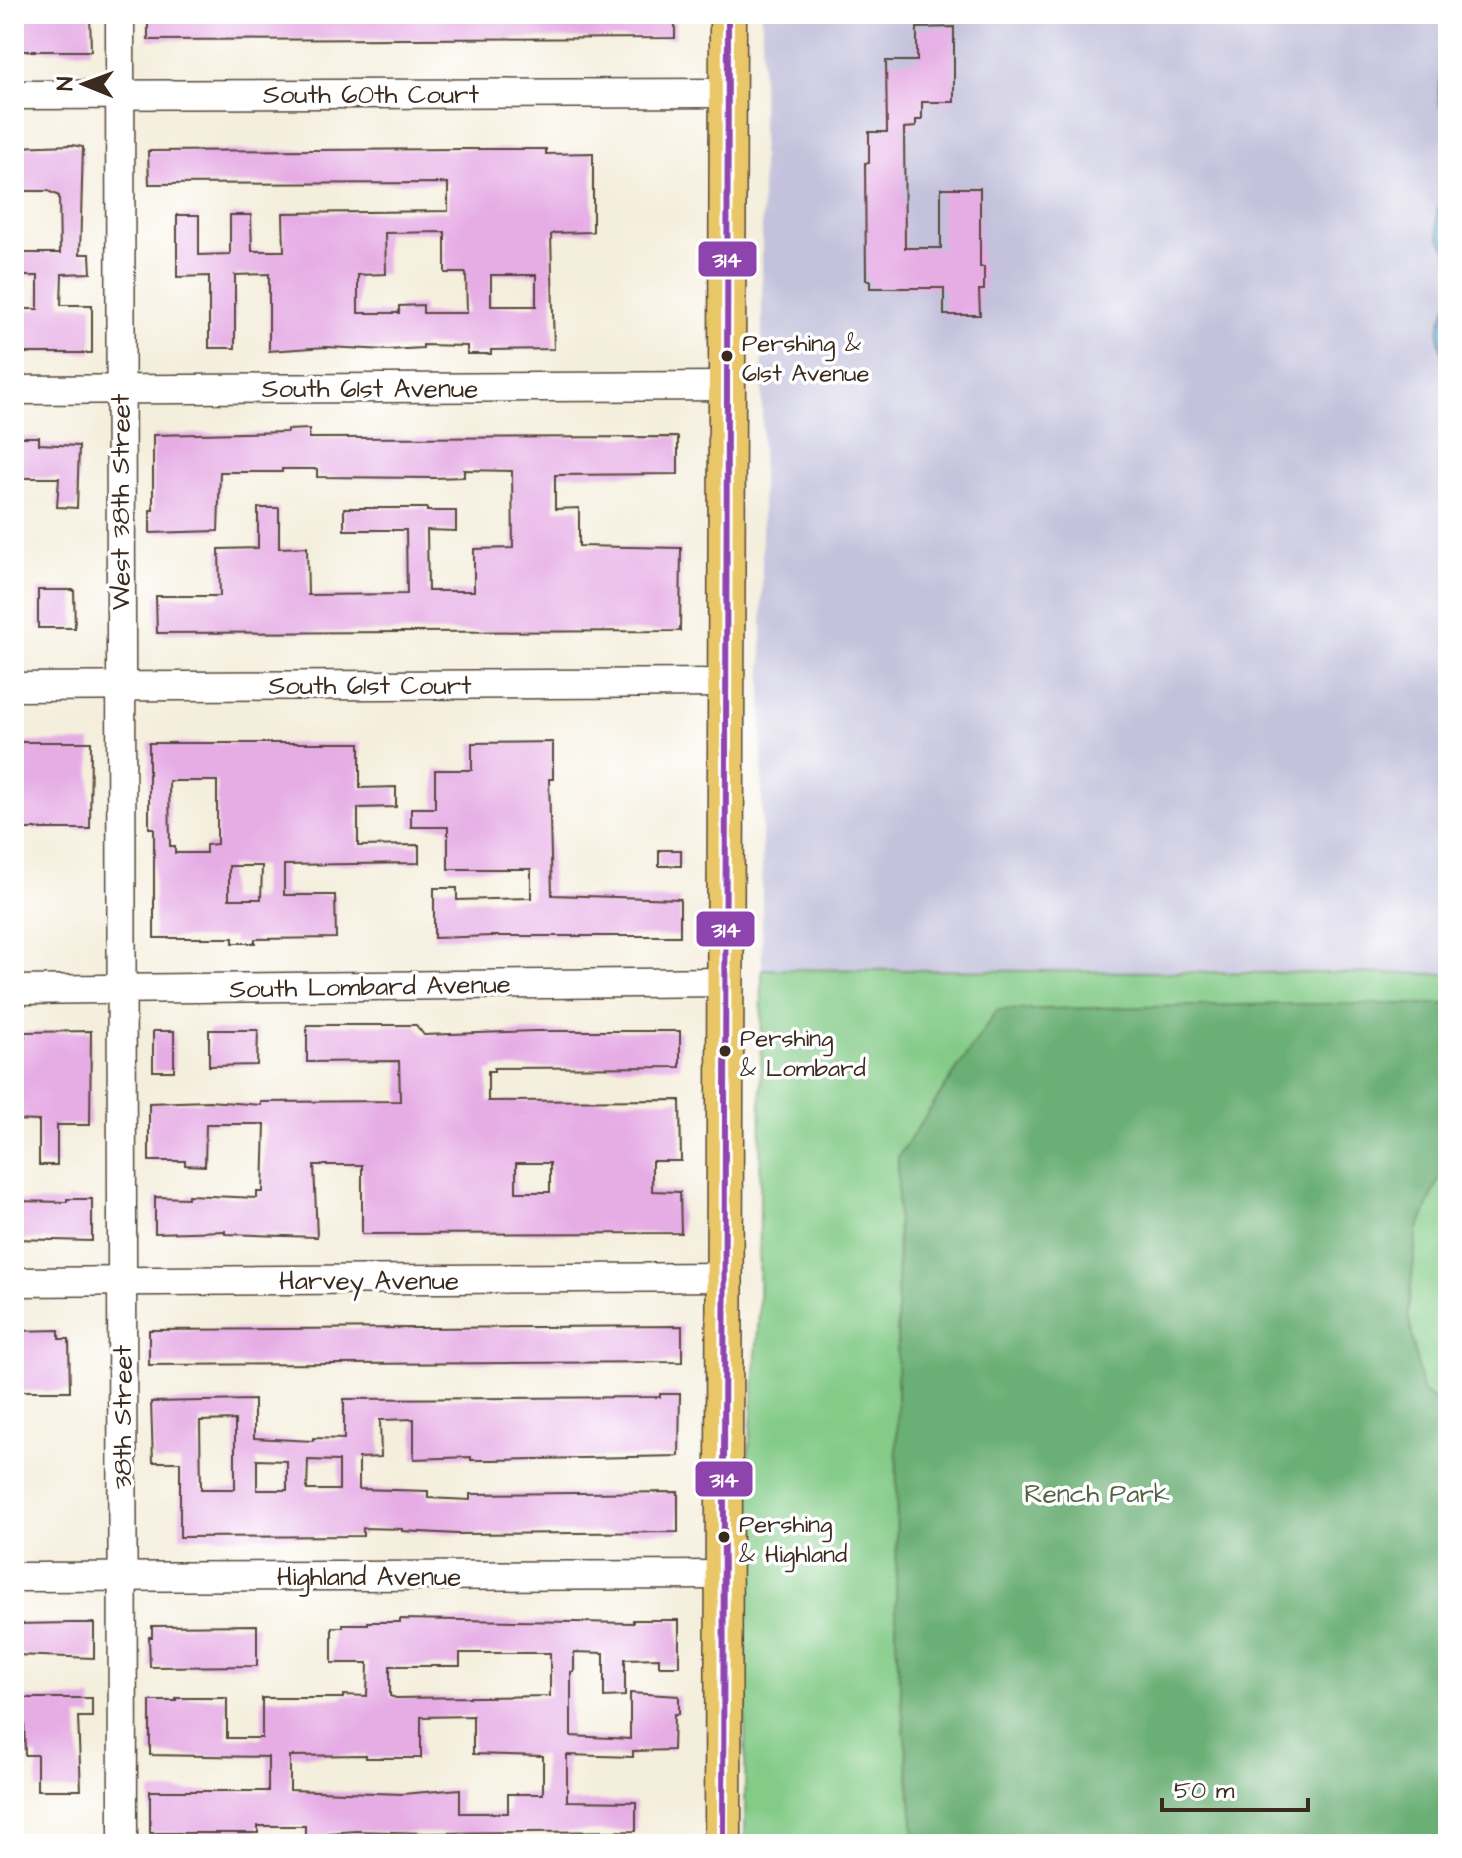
<svg xmlns="http://www.w3.org/2000/svg" width="1462" height="1858" viewBox="0 0 1462 1858" font-family="'Architects Daughter',sans-serif">
	<style>
		.industrial { fill: #c3c1db }
		.green { fill: #83cb87; stroke: #5f7a52; stroke-width: 2 }
		.forest { fill: #6aaf74; stroke: #526c49; stroke-width: 2 }
		.water { fill: #63b0dc; stroke: #4f6d7d; stroke-width: 2 }
		.building { fill: #e6ade5; fill-rule: evenodd }
		.lines { fill: none; stroke-linecap: round; stroke-linejoin: round }
		.minor-casing { stroke: #57473a; stroke-width: 31 }
		.major-casing { stroke: #57473a; stroke-width: 39 }
		.minor { stroke: #fff; stroke-width: 28 }
		.major { stroke: #e9c769; stroke-width: 36 }
		.bus-1-casing { stroke: #fff; stroke-width: 12 }
		.bus-1 { stroke: #8e44ad; stroke-width: 6 }
		.bus-dot { fill: #3b2a1e; stroke: #fff; stroke-width: 3 }
		.labels { text-anchor: middle; stroke-width: 7; stroke-linejoin: round; paint-order: stroke }
		.bus-label { font-size: 24px; fill: #3b2a1e; stroke: #fff; text-anchor: start }
		.street-label { font-size: 26px; fill: #3b2a1e; stroke: #fff }
		.park-label { font-size: 26px; fill: #546243; stroke: #fff }
		.line-badge { stroke: #fff; stroke-width: 3 }
		.badge-label { font-size: 22px; text-anchor: middle; font-weight: bold; fill: #fff }
	</style>
	<rect width="100%" height="100%" fill="#fff"/>
	<filter id="ink" filterUnits="userSpaceOnUse"><feTurbulence type="fractalNoise" baseFrequency=".0125" numOctaves="2"/><feDisplacementMap in="SourceGraphic" scale="16" xChannelSelector="R" yChannelSelector="G"/><feConvolveMatrix kernelMatrix="1 2 1 2 8 2 1 2 1" color-interpolation-filters="sRGB"/></filter>
	<filter id="wash" filterUnits="userSpaceOnUse"><feTurbulence type="fractalNoise" baseFrequency=".006" numOctaves="4" result="noise"/><feDisplacementMap in="SourceGraphic" scale="32" xChannelSelector="R" yChannelSelector="G"/><feGaussianBlur stdDeviation="1.8" result="paint"/><feColorMatrix in="noise" values="0 0 0 0 0 0 0 0 0 0 0 0 0 0 0 0 0 1.4 0 .05"/><feComposite in="paint" operator="in"/></filter>
	<g filter="url(#wash)">
		<rect width="100%" height="100%" fill="#f4eedc"/>
		<path class="industrial" d="M 762,14 L 1448,14 L 1448,974 L 762,969 Z"/>
		<path class="green" d="M 762,969 L 1448,974 L 1448,1844 L 745,1844 L 746,1495 L 759,1314 Z"/>
		<path class="forest" d="M 1288,1004 L 1448,1004 L 1448,1166 L 1438,1181 L 1417,1233 L 1408,1313 L 1422,1391 L 1448,1411 L 1448,1844 L 915,1844 L 896,1642 L 898,1157 L 997,1010 Z"/>
		<g class="water">
			<path d="M 1448,59 L 1448,124 C 1436,101 1435,83 1448,59 Z"/>
			<path d="M 1448,185 L 1448,253 C 1433,230 1433,208 1448,185 Z"/>
			<path d="M 1448,304 L 1448,367 C 1436,344 1436,327 1448,304 Z"/>
			<path d="M 1448,428 L 1448,493 C 1436,470 1435,452 1448,428 Z"/>
		</g>
		<g id="blocks">
			<g class="building">
				<path d="M 14,14 L 90,14 L 91,51 L 14,51 Z"/>
				<path d="M 148,14 L 675,14 L 675,38 L 148,40 Z"/>
				<path d="M 954,27 L 954,102 L 922,102 L 922,120 L 916,120 L 916,127 L 904,128 L 905,248 L 941,248 L 941,188 L 980,188 L 980,267 L 984,267 L 984,290 L 979,290 L 980,315 L 944,315 L 944,288 L 870,288 L 870,280 L 866,280 L 865,163 L 869,163 L 869,132 L 887,132 L 886,61 L 917,61 L 917,28 Z"/>
				<path d="M 72,145 L 83,147 L 80,254 L 90,254 L 91,273 L 62,274 L 61,305 L 92,305 L 92,353 L 16,353 L 16,309 L 38,309 L 38,276 L 15,276 L 15,253 L 60,253 L 59,196 L 48,191 L 14,191 L 14,147 Z"/>
				<path d="M 461,149 L 546,149 L 546,154 L 593,153 L 593,232 L 554,233 L 551,235 L 554,349 L 491,350 L 491,354 L 467,354 L 467,346 L 423,345 L 423,348 L 388,350 L 326,347 L 269,351 L 269,274 L 235,275 L 235,348 L 209,348 L 209,276 L 177,277 L 177,215 L 199,215 L 199,255 L 230,254 L 230,215 L 251,215 L 252,251 L 284,251 L 283,213 L 448,211 L 448,183 L 149,184 L 148,151 ZM 445,232 L 445,273 L 466,273 L 467,313 L 423,313 L 423,305 L 399,306 L 399,313 L 358,313 L 358,275 L 386,274 L 385,233 ZM 491,275 L 536,275 L 536,306 L 491,306 Z"/>
				<path d="M 309,429 L 309,438 L 678,437 L 678,474 L 555,475 L 555,509 L 579,508 L 579,546 L 681,548 L 680,631 L 157,633 L 156,596 L 220,596 L 219,549 L 258,548 L 258,508 L 279,508 L 279,548 L 307,547 L 308,595 L 407,594 L 406,530 L 344,530 L 344,508 L 427,508 L 427,511 L 456,511 L 456,531 L 427,530 L 428,591 L 474,591 L 474,549 L 513,548 L 512,471 L 464,470 L 464,477 L 434,478 L 317,477 L 317,469 L 282,469 L 282,472 L 220,472 L 218,531 L 150,533 L 150,510 L 153,510 L 153,435 L 287,432 L 287,430 Z"/>
				<path d="M 14,437 L 39,437 L 39,444 L 79,446 L 77,508 L 57,507 L 59,478 L 14,478 Z"/>
				<path d="M 38,590 L 74,590 L 75,628 L 38,628 Z"/>
				<path d="M 14,742 L 91,742 L 90,829 L 14,829 Z"/>
				<path d="M 553,742 L 553,779 L 549,779 L 552,895 L 680,899 L 680,936 L 492,936 L 434,938 L 434,888 L 457,888 L 457,900 L 531,898 L 531,869 L 448,869 L 448,827 L 411,827 L 411,808 L 435,808 L 435,770 L 472,770 L 472,743 Z"/>
				<path d="M 149,743 L 360,743 L 360,788 L 396,787 L 396,807 L 358,808 L 358,846 L 419,845 L 419,863 L 284,865 L 284,895 L 335,895 L 336,938 L 255,939 L 255,943 L 233,943 L 233,938 L 154,938 L 154,828 L 149,828 ZM 169,781 L 217,781 L 217,844 L 206,845 L 206,853 L 175,853 L 175,846 L 170,846 ZM 229,866 L 262,866 L 261,899 L 229,899 Z"/>
				<rect x="659" y="850" width="22" height="16"/>
				<path d="M 307,1025 L 416,1025 L 424,1035 L 536,1031 L 680,1031 L 680,1067 L 494,1068 L 494,1071 L 488,1071 L 488,1101 L 680,1100 L 681,1161 L 652,1161 L 652,1191 L 680,1192 L 681,1233 L 362,1234 L 362,1165 L 314,1165 L 317,1237 L 225,1234 L 225,1231 L 155,1233 L 155,1197 L 188,1198 L 188,1195 L 257,1198 L 257,1192 L 263,1192 L 265,1124 L 206,1124 L 205,1166 L 185,1165 L 185,1161 L 149,1161 L 149,1103 L 209,1101 L 261,1105 L 261,1102 L 400,1101 L 399,1061 L 307,1062 ZM 516,1163 L 550,1163 L 550,1192 L 516,1192 Z"/>
				<path d="M 209,1030 L 258,1030 L 257,1065 L 209,1066 Z"/>
				<path d="M 91,1031 L 90,1125 L 57,1125 L 57,1165 L 39,1165 L 39,1121 L 14,1120 L 14,1037 L 25,1037 L 25,1032 Z"/>
				<rect x="153" y="1031" width="21" height="40"/>
				<path d="M 67,1199 L 92,1199 L 92,1241 L 14,1239 L 14,1201 L 67,1202 Z"/>
				<path d="M 682,1326 L 682,1362 L 149,1365 L 149,1330 Z"/>
				<path d="M 59,1330 L 59,1339 L 69,1339 L 70,1391 L 14,1391 L 14,1331 Z"/>
				<path d="M 660,1394 L 680,1394 L 679,1456 L 491,1460 L 471,1460 L 471,1457 L 414,1459 L 414,1419 L 380,1420 L 381,1457 L 359,1458 L 359,1489 L 428,1491 L 428,1498 L 470,1500 L 470,1494 L 678,1492 L 678,1532 L 458,1534 L 402,1531 L 402,1529 L 363,1528 L 363,1536 L 180,1537 L 180,1462 L 153,1462 L 151,1402 L 254,1400 L 254,1438 L 313,1441 L 313,1438 L 344,1439 L 344,1399 L 660,1397 ZM 235,1420 L 235,1489 L 201,1489 L 200,1421 ZM 257,1460 L 287,1461 L 287,1490 L 257,1490 ZM 308,1460 L 339,1461 L 339,1490 L 307,1490 Z"/>
				<path d="M 400,1619 L 633,1623 L 633,1620 L 679,1620 L 679,1666 L 659,1666 L 659,1658 L 625,1659 L 625,1696 L 604,1697 L 604,1653 L 574,1652 L 574,1672 L 571,1672 L 571,1736 L 630,1739 L 630,1693 L 679,1696 L 679,1714 L 674,1714 L 673,1750 L 633,1751 L 633,1757 L 567,1755 L 567,1801 L 636,1802 L 636,1831 L 428,1833 L 356,1831 L 328,1833 L 328,1837 L 305,1838 L 305,1826 L 258,1826 L 258,1833 L 150,1833 L 150,1791 L 268,1791 L 268,1757 L 150,1755 L 150,1701 L 176,1701 L 176,1698 L 227,1698 L 227,1738 L 262,1738 L 262,1698 L 343,1698 L 343,1695 L 367,1696 L 368,1663 L 332,1663 L 332,1627 L 343,1627 L 343,1624 L 368,1624 L 368,1622 L 400,1622 ZM 460,1653 L 550,1653 L 550,1696 L 396,1698 L 390,1696 L 390,1666 L 460,1666 ZM 473,1716 L 473,1754 L 543,1756 L 543,1794 L 508,1794 L 508,1813 L 460,1813 L 460,1789 L 402,1794 L 290,1790 L 290,1756 L 366,1755 L 366,1758 L 421,1758 L 421,1717 Z"/>
				<path d="M 72,1623 L 94,1623 L 94,1658 L 16,1655 L 16,1624 Z"/>
				<path d="M 257,1625 L 257,1666 L 150,1667 L 149,1637 L 152,1637 L 152,1626 Z"/>
				<path d="M 14,1698 L 92,1698 L 92,1717 L 78,1717 L 81,1790 L 37,1790 L 37,1755 L 25,1755 L 24,1717 L 14,1717 Z"/>
			</g>
		</g>
	</g>
	<g filter="url(#ink)">
		<use href="#blocks" fill-opacity="0" stroke="#57473a" stroke-width="2"/>
		<g class="lines">
			<defs>
				<g id="minor">
					<path d="M 120,14 L 123,1844"/>
					<path d="M 14,95 L 728,93"/>
					<path d="M 14,390 L 727,386"/>
					<path d="M 14,687 L 726,683"/>
					<path d="M 14,990 L 725,982"/>
					<path d="M 14,1282 L 724,1277"/>
					<path d="M 14,1577 L 724,1575"/>
				</g>
				<path id="major" d="M 723,1844 L 728,14"/>
			</defs>
			<use href="#minor" class="minor-casing"/>
			<use href="#major" class="major-casing"/>
			<use href="#minor" class="minor"/>
			<use href="#major" class="major"/>
			<defs>
				<path id="bus-1" d="M 723,1844 L 728,14"/>
			</defs>
			<use href="#bus-1" class="bus-1-casing"/>
			<use href="#bus-1" class="bus-1"/>
		</g>
	</g>
	<g class="bus-dot">
		<circle cx="727" cy="356" r="7"/>
		<circle cx="725" cy="1051" r="7"/>
		<circle cx="724" cy="1537" r="7"/>
	</g>
	<g class="labels">
		<g class="bus-label">
			<text x="742" y="351">Pershing &amp;<tspan x="742" dy="30">61st Avenue</tspan></text>
			<text x="740" y="1046">Pershing<tspan x="740" dy="30">&amp; Lombard</tspan></text>
			<text x="739" y="1532">Pershing<tspan x="739" dy="30">&amp; Highland</tspan></text>
		</g>
		<g class="street-label">
			<text x="371" y="103">South 60th Court</text>
			<text x="370" y="397">South 61st Avenue</text>
			<text transform="translate(120 502) rotate(-90)" y="9">West 38th Street</text>
			<text x="370" y="694">South 61st Court</text>
			<text transform="translate(370 986) rotate(-1)" y="9">South Lombard Avenue</text>
			<text x="369" y="1289">Harvey Avenue</text>
			<text transform="translate(122 1417) rotate(-90)" y="9">38th Street</text>
			<text x="369" y="1585">Highland Avenue</text>
		</g>
		<g class="park-label">
			<text x="1097" y="1502">Rench Park</text>
		</g>
	</g>
	<g class="line-badge">
		<rect x="697" y="240" width="61" height="38" rx="8" fill="#8e44ad"/>
		<rect x="695" y="910" width="61" height="38" rx="8" fill="#8e44ad"/>
		<rect x="694" y="1460" width="60" height="38" rx="8" fill="#8e44ad"/>
	</g>
	<g class="badge-label">
		<text x="727" y="267">314</text>
		<text x="726" y="937">314</text>
		<text x="724" y="1487">314</text>
	</g>
	<rect width="1462" height="1858" fill="none" stroke="#fff" stroke-width="48"/>
	<g transform="translate(84 84) rotate(271)" stroke="#ffffff" stroke-width="6" paint-order="stroke">
	<path d="M0-6L14 30L0 20L-14 30Z" fill="#3b2a1e"/>
	<text y="-12" font-size="22" font-weight="bold" text-anchor="middle" fill="#3b2a1e">N</text>
	</g>
	<path d="M1162 1798v12h146v-12" fill="none" stroke="#3b2a1e" stroke-width="4"/>
	<text x="1174" y="1798" font-size="24" fill="#3b2a1e" stroke="#ffffff" stroke-width="6" paint-order="stroke">50 m</text>
</svg>
